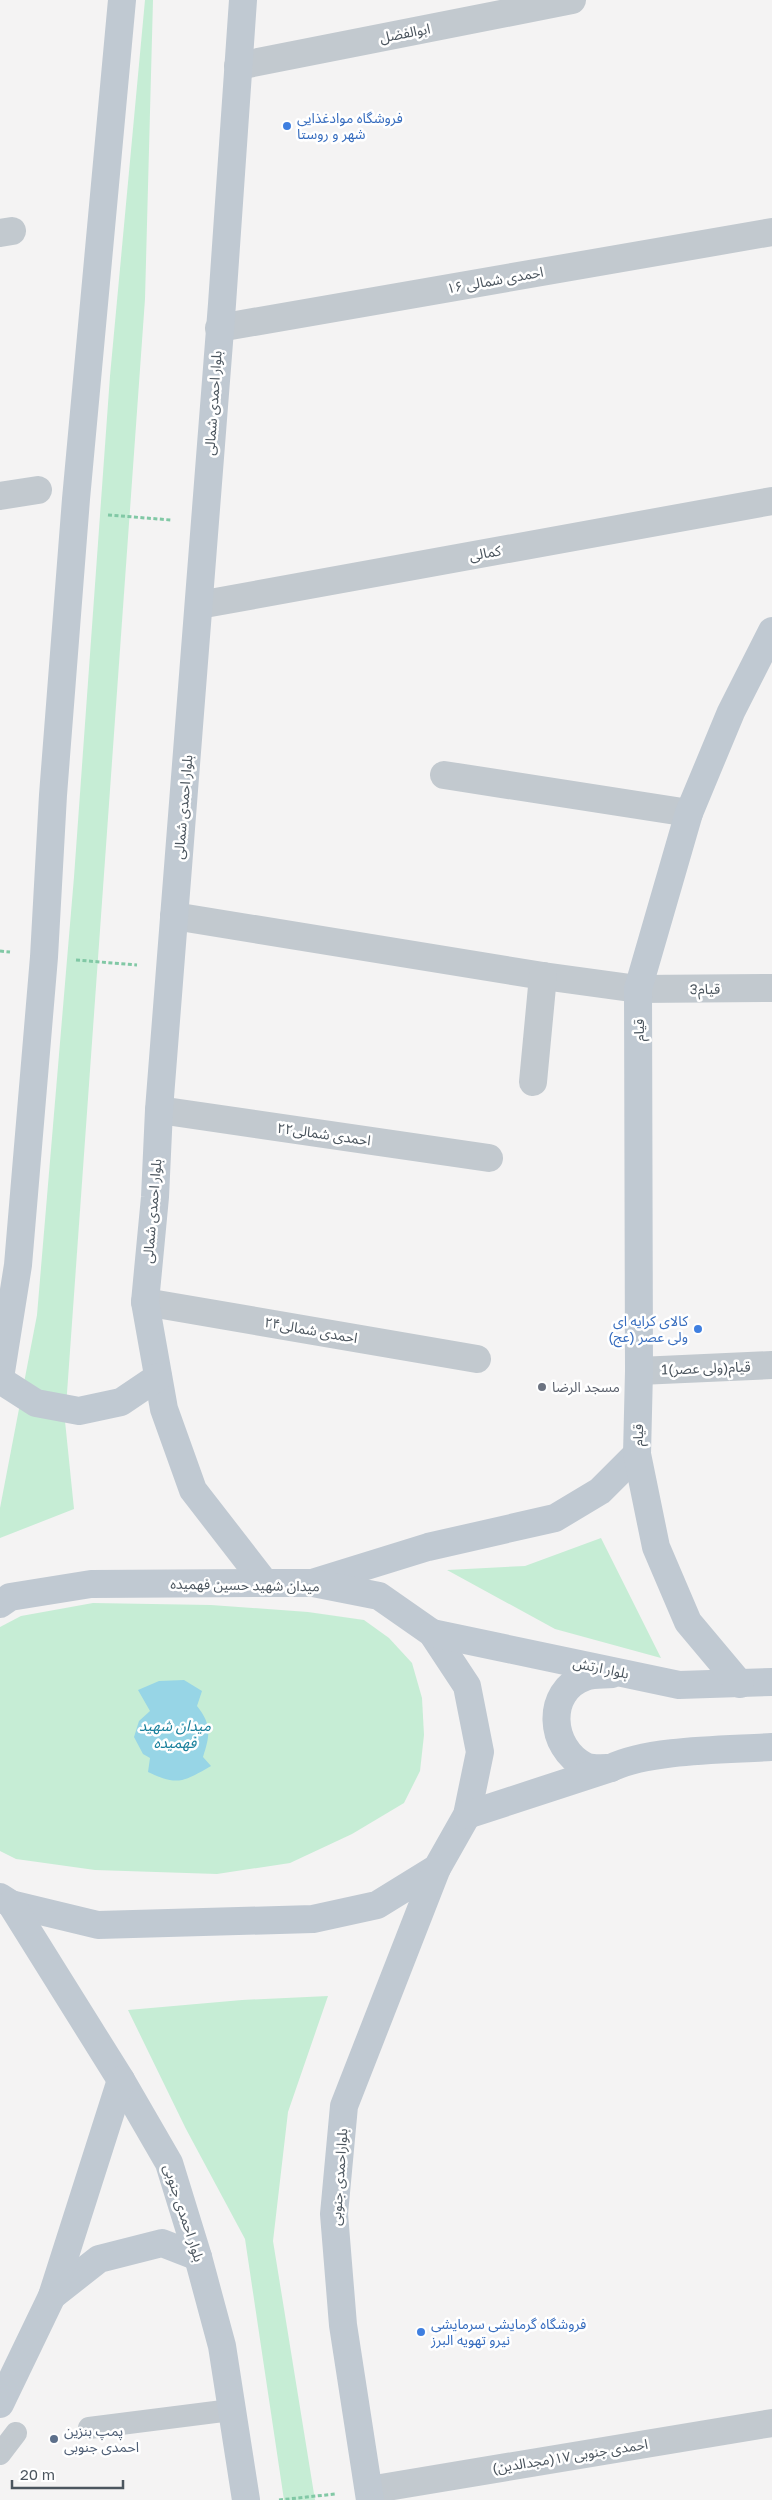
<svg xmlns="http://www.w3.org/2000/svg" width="772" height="2500" viewBox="0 0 772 2500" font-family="'Golos Text','Noto Sans Arabic',sans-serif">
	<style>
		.green { fill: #c6edd5 }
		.water { fill: #97d5e6 }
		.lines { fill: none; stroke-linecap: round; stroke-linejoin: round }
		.path { stroke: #81c8a5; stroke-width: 3; stroke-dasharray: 4 2.5; stroke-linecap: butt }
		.lane { stroke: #c2c9cf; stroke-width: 22 }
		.street { stroke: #c2c9cf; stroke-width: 28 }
		.secondary { stroke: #c0c9d2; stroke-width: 28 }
		.shop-dot { fill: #3f7fe0; stroke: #fff; stroke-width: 2 }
		.worship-dot { fill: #6b7280; stroke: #fff; stroke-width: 2 }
		.service-dot { fill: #5c6f8a; stroke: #fff; stroke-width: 2 }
		.labels { text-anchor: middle; stroke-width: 5; stroke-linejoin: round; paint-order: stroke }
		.street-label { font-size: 14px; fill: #4b555e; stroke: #fff }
		.shop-label { font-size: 14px; fill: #366cbe; stroke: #fff; text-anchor: start }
		.worship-label { font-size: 14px; fill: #5b616d; stroke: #fff; text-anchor: start }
		.service-label { font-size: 14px; fill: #4e5e75; stroke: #fff; text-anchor: start }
		.water-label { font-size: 15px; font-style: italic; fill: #19809c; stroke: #fff }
	</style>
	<rect width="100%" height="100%" fill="#f4f3f3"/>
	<g class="green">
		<path d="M 145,0 L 153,0 L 145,299 L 65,1421 L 74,1509 L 0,1538 L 0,1508 L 37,1315 L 74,877 L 110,376 Z"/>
		<path d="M 601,1538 L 661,1658 L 555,1629 L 447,1570 L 525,1566 Z"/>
		<path d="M 93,1603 L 211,1605 L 308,1612 L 364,1620 L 389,1638 L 412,1663 L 422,1698 L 424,1735 L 420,1771 L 404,1803 L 352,1834 L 290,1863 L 217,1874 L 95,1870 L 16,1859 L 0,1851 L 0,1627 L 21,1616 Z"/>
		<path d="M 328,1996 L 288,2112 L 273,2241 L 315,2500 L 284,2500 L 245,2239 L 186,2129 L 128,2010 L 242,2000 Z"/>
	</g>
	<path class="water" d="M 184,1680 L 202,1691 L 197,1706 C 212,1725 210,1735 203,1757 L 211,1766 C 183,1782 178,1786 148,1772 L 150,1758 L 143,1754 L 134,1737 L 139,1721 L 150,1711 L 138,1690 L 159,1681 Z"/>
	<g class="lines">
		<g class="path">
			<path d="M 108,515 L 171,520"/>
			<path d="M 0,951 L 10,952"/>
			<path d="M 76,960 L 137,965"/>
			<path d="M 279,2500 L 335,2494"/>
		</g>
		<g class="lane">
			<path d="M 89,2428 L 231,2410"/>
			<path d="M 0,2454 L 16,2433"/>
		</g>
		<g class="street">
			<path d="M 238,66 L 572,0"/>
			<path d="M 0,233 L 12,231"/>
			<path d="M 219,328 L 772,232"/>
			<path d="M 0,496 L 38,490"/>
			<path d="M 199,605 L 772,501"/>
			<path d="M 444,775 L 689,813"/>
			<path d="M 174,916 L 543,976 L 638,989 L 772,988"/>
			<path d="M 533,1082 L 543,976"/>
			<path d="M 159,1110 L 489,1158"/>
			<path d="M 145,1302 L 477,1359"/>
			<path d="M 639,1371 L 772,1365"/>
			<path d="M 369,2490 L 772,2423"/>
		</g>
		<g class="secondary">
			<path d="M 243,0 L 222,304 L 159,1110 L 155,1197 L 145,1302 L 164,1409 L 193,1490 L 265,1583"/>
			<path d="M 0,1378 L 18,1265 L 44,957 L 53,795 L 76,499 L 122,0"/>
			<path d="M 0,1380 L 36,1403 L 79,1411 L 121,1402 L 158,1377"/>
			<path d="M 315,1582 L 428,1547 L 555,1518 L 600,1491 L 637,1454"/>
			<path d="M 0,1604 L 10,1597 L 91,1584 L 265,1583 L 313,1583 L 379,1596 L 432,1633 L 467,1686 L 480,1752 L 467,1815 L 437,1868 L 377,1905 L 313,1919 L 98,1925 L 11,1904 L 0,1897"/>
			<path d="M 432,1633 L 679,1685 L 772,1682"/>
			<path d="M 740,1684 L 688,1622 L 656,1547 L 637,1454 L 639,1371 L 638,989 L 689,813 L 731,712 L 772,631"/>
			<path d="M 611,1768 C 604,1768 591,1769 585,1766 C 549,1748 545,1691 585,1677 C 593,1674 604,1675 612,1674"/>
			<path d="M 467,1815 L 611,1768 C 650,1749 728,1750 772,1747"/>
			<path d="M 11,1904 L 121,2080 L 169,2163 L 198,2257 L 222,2346 L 246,2500"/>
			<path d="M 52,2296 L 99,2259 L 162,2243 L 198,2257"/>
			<path d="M 0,2404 L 52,2296 L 121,2080"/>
			<path d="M 370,2500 L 343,2325 L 334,2214 L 344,2106 L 437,1868"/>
		</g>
	</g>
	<g class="shop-dot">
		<circle cx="287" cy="126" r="5"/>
		<circle cx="698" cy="1329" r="5"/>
		<circle cx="421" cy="2332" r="5"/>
	</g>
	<circle class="worship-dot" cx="542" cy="1387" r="5"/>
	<circle class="service-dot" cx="54" cy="2439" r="5"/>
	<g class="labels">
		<g class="street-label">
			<text transform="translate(405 33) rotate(-11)" y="5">ابوالفضل</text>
			<text transform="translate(495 280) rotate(-10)" y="5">احمدی شمالی ۱۶</text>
			<text transform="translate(213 403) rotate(-86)" y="5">بلوار احمدی شمالی</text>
			<text transform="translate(485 553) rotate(-10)" y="5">کمالی</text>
			<text transform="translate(183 807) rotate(-85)" y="5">بلوار احمدی شمالی</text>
			<text transform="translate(705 989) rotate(-1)" y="5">قیام3</text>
			<text transform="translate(639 1030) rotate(-90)" y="5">قیام</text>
			<text transform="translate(324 1134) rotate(8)" y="5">احمدی شمالی۲۲</text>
			<text transform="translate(152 1211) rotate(-85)" y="5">بلوار احمدی شمالی</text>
			<text transform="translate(311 1330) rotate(10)" y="5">احمدی شمالی۲۴</text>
			<text transform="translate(706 1368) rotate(-2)" y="5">قیام(ولی عصر)1</text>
			<text transform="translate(638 1435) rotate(-89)" y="5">قیام</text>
			<text transform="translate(245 1585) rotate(1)" y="5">میدان شهید حسین فهمیده</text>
			<text transform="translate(601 1668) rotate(12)" y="5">بلوار ارتش</text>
			<text transform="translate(339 2177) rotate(-86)" y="5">بلواراحمدی جنوبی</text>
			<text transform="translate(184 2213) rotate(72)" y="5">بلوار احمدی جنوبی</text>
			<text transform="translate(570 2456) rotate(-9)" y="5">احمدی جنوبی ۱۷(مجدالدین)</text>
		</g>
		<g class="shop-label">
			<text x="297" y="123">فروشگاه موادغذایی<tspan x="297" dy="16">شهر و روستا</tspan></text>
			<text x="688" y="1326" text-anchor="end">کالای کرایه ای<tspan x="688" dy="16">ولی عصر (عج)</tspan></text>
			<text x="431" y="2329">فروشگاه گرمایشی سرمایشی<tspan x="431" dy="16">نیرو تهویه البرز</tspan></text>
		</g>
		<g class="worship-label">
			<text x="552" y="1392">مسجد الرضا</text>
		</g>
		<g class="service-label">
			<text x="64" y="2436">پمپ بنزین<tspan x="64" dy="16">احمدى جنوبى</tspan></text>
		</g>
		<g class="water-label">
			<text x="175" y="1731">میدان شهید<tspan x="175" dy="17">فهمیده</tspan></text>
		</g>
	</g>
	<path d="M12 2480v8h111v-8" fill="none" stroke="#4b555e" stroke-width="2.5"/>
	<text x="20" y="2480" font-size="15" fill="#4b555e" stroke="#ffffff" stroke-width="4" paint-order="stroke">20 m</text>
</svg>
